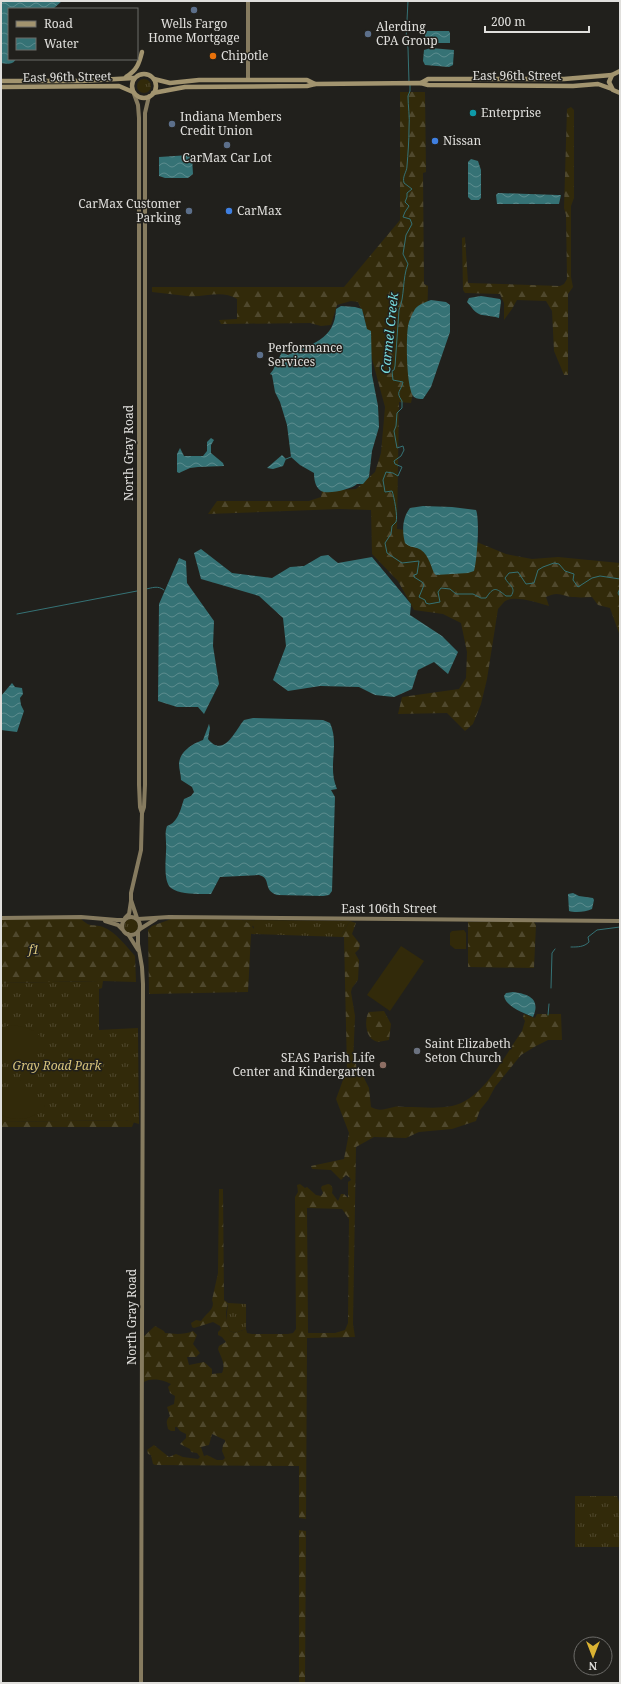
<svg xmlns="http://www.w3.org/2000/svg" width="621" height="1684" viewBox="0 0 621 1684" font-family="'Noto Serif',serif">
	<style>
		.grass { fill: url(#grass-tufts) }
		.forest { fill: url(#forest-firs); fill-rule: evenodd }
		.garden { fill: #322a0a }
		.water { fill: url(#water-waves) }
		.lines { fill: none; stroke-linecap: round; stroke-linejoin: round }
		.stream { stroke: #357275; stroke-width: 1 }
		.secondary { stroke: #867b5f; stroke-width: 4 }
		.primary { stroke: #a2946f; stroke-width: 4.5 }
		.service-dot { fill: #5c6f8a; stroke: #21201c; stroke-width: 1.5 }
		.food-dot { fill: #e8710a; stroke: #21201c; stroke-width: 1.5 }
		.culture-dot { fill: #0f9aa8; stroke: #21201c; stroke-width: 1.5 }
		.shop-dot { fill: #3f7fe0; stroke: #21201c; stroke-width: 1.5 }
		.worship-dot { fill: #6b7280; stroke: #21201c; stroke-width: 1.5 }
		.education-dot { fill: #8d6e63; stroke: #21201c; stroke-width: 1.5 }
		.labels { text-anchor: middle; stroke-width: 3; stroke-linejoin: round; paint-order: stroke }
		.poi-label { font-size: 12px; fill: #e0dfdc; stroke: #21201c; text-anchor: start }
		.street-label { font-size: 12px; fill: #e0dfdc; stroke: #21201c }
		.park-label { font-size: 12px; font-style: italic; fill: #d6c37c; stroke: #21201c }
		.water-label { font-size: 13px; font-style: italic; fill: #75d8db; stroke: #21201c }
	</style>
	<defs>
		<pattern id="grass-tufts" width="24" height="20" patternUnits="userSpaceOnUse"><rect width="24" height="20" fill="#322a0a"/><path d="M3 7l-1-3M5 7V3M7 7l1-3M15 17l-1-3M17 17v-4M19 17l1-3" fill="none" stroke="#4f482d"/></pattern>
		<pattern id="forest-firs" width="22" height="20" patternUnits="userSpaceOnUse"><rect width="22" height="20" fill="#322a0a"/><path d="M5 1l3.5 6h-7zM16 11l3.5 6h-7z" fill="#4f482d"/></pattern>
		<pattern id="water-waves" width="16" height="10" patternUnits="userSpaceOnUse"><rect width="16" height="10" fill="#357275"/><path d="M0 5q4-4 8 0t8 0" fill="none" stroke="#5c8c8e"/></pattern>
	</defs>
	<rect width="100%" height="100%" fill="#21201c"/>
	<g class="grass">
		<circle cx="144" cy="86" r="7"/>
		<circle cx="131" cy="926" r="7"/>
		<path d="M 242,920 L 350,921 L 342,934 L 342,937 L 251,934 L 254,927 L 253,926 Z"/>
		<path d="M 99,981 L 99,1030 L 138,1028 L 139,1124 L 125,1120 L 1,1122 L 1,983 Z"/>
		<path d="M 228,1303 L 246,1304 L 246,1329 L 235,1333 L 230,1331 L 226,1322 Z"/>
		<path d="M 575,1496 L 617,1496 L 620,1505 L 620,1547 L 575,1547 Z"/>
	</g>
	<g class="forest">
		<path d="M 400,92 L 425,92 L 426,172 L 423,173 L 424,284 L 428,286 L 427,324 L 411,403 L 399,402 L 397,529 L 467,538 L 506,554 L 532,559 L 558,557 L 620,563 L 620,636 L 610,608 L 598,605 L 592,597 C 586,597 581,598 575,597 C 563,597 559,590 546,597 L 549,606 C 538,603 513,594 504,602 C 502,604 500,607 498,609 L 487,679 L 481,704 L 473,724 L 465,731 L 447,713 L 398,714 L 402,697 L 459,689 L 466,678 L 467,652 L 461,623 L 443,614 L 414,610 L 398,581 L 372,554 L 371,510 L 339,509 L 208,514 L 217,501 L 309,501 L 321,497 L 322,491 L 356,489 L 375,472 L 381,453 L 385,407 L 372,359 L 364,315 L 358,302 L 351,301 L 337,305 L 331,325 L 321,326 L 310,323 L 221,324 L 219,320 L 237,319 L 237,299 C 222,289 203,298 187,296 C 175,295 164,293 152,292 L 152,287 L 344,287 L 400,220 Z"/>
		<path d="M 571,107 L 574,110 L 574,198 L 571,206 L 571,277 L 573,287 L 568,294 L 568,375 L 564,375 L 554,351 L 552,311 L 546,301 L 517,300 L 512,309 L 504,320 L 504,303 L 500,294 L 465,293 L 463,290 L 462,238 L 465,237 L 468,283 L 560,286 L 564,284 L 567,279 L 566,215 L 564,208 L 567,109 Z"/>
		<path d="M 174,918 L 242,920 L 252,925 L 254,931 L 251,934 L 248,992 L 149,994 L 148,930 L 152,926 Z"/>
		<path d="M 1,919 L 81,919 C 92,929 92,923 103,927 C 116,932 126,946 135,956 L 136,982 L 103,981 L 102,988 L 99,989 L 99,981 L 1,983 Z"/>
		<path d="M 350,921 L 356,923 L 352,934 L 360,944 L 359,949 L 355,953 L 359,960 L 358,980 L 352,988 L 351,992 L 355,1016 L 353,1063 L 356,1064 L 357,1074 L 361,1072 L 369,1088 L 371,1107 C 380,1112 384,1109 394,1107 C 398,1106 402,1107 406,1107 C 421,1107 437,1109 452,1106 C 483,1100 505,1055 522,1031 L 525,1021 L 523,1017 L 524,1014 L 535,1018 L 537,1014 L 561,1014 L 562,1040 L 548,1040 L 536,1046 L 521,1055 L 495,1087 L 488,1100 L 480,1110 L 476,1121 L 452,1129 L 419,1132 L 406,1138 L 374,1137 L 356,1147 L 353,1324 L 355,1337 L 307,1338 L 306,1519 L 299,1518 L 299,1466 L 155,1465 L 153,1464 L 151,1455 L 148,1454 L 147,1450 L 154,1445 L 169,1457 L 176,1454 L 183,1457 L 198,1459 L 200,1457 L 197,1453 L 191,1452 L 190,1449 L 180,1444 L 186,1438 L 186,1434 L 180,1431 L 177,1427 L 175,1427 L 175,1431 L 171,1431 L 168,1429 C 167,1423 165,1421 170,1416 L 167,1407 L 174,1404 L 175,1396 L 170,1393 L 168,1387 L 171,1384 C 164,1380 151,1377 144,1382 L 144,1336 L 155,1326 L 164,1331 L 165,1333 C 174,1334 184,1335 193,1331 L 197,1335 L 193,1344 L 200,1353 L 196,1357 L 187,1357 L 189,1365 L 204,1362 L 212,1369 L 212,1374 L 222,1373 C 226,1363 221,1358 218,1349 L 219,1346 L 226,1342 L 222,1337 L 218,1335 L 218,1332 L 221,1329 L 220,1326 L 213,1322 L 194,1328 L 192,1327 L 191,1323 L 196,1320 L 201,1321 C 206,1313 216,1309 212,1300 L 218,1273 L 219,1189 L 223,1189 L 224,1300 L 228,1303 C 225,1313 225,1322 230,1331 L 235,1333 L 246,1329 L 247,1333 L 252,1334 L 288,1334 L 293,1333 L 296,1329 L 295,1197 L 298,1192 L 297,1185 L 300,1184 L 305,1188 L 307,1187 L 316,1195 L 321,1196 L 323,1193 L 321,1188 L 322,1186 L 328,1184 C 333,1185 333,1189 332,1193 L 338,1201 L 341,1194 L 344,1194 L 348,1198 L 348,1182 L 351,1180 L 350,1178 L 346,1175 L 341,1180 L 331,1170 L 312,1169 L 311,1166 L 344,1159 L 349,1133 L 336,1099 L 347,1069 L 344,937 L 342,937 L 342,934 ZM 307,1208 L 342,1209 L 349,1219 L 348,1323 L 345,1330 L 335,1333 L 308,1333 ZM 212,1434 L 225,1440 L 225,1442 L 223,1445 L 222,1451 L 225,1458 L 223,1460 L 217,1460 L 207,1455 L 204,1456 L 201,1447 L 209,1445 Z"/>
		<path d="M 468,922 L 534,922 L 536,925 L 534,968 L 468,967 Z"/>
		<path d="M 384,1011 L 391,1024 L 389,1040 L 378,1042 C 375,1041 372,1040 370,1037 C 365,1031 365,1017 369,1012 Z"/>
		<path d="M 125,1120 L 134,1122 L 132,1127 L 1,1127 L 1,1122 Z"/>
		<path d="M 299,1530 L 306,1531 L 305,1683 L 299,1683 Z"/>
	</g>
	<g class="garden">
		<path d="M 464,930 L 466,933 L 466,949 L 455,949 L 450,945 L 450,933 L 452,931 Z"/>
		<path d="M 401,946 L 424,961 L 390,1011 L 367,995 Z"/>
		<path d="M 11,1025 C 23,1026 34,1029 42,1038 L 16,1065 L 12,1064 L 1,1053 L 1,1028 Z"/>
		<path d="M 16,1080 L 20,1080 L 45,1106 C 34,1120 17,1122 1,1115 L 1,1095 Z"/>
	</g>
	<g class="water">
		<path d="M 1,1 L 62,1 L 53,9 L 9,9 L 9,59 L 16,59 C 13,65 7,64 1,63 Z"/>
		<path d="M 427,31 L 449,31 L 450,33 L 450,43 L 426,43 L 425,35 Z"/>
		<path d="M 431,48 L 454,50 L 453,65 L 449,67 L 425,65 L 423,61 L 424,50 Z"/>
		<path d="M 190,155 L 192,157 L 193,174 L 188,178 L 165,178 L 159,176 L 159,157 Z"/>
		<path d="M 471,159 L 478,161 L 481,170 L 481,198 L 479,200 L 471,200 L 468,197 L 468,162 Z"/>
		<path d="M 498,193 L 558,195 L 561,195 L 559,204 L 497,204 L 496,195 Z"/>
		<path d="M 481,296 L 500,299 L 501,301 L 499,318 C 493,316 488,316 482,315 C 475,314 471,306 467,302 L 469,298 Z"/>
		<path d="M 431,300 L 446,302 L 450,305 L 450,332 L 431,387 L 423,399 C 420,399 417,399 414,397 C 406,389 406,338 408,326 C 409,320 412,314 415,309 C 419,304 426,302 431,300 Z"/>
		<path d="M 341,306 L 355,307 L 362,309 L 367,329 L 371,331 L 372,375 L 378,406 L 379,427 L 372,451 L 369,477 L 363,484 L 357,484 C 352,489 328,495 321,491 C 315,487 314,479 314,473 L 300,465 L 291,457 L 287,425 L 280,402 L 275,392 L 272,375 L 270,374 L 273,370 L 282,352 L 288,355 C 311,344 335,340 336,309 Z"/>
		<path d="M 211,438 L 214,440 L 211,445 L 211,453 L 223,463 L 224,466 L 198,467 L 190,468 L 179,473 L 177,472 L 177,454 L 180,448 L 184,456 L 203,456 L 207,451 L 207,442 Z"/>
		<path d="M 282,455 L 286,459 L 283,466 L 273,469 L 267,468 Z"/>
		<path d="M 423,506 L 452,507 L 476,510 C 480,519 477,562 474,571 L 468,573 L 436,575 L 434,573 C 430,564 428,552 417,548 C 413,547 409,547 405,543 C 402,532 402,518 410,508 Z"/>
		<path d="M 201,549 L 232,573 L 272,578 L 290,567 L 304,566 L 321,556 L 328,555 L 338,563 L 372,557 L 411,604 L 410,615 L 442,636 L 458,652 L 448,674 L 434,662 L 418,670 L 412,689 L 394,697 L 375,695 L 359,687 L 320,686 L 288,691 L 273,680 L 286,646 L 283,618 L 259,596 L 201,579 L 194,553 Z"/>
		<path d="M 179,558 L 186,561 L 187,583 L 214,621 L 213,646 L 219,684 L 204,714 L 198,707 L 177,707 L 158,701 L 159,604 Z"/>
		<path d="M 12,683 L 15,687 L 22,688 L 23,694 L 20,698 L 21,705 L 24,711 L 17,732 L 1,730 L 1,696 Z"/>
		<path d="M 253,718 L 323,720 L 330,723 C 340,745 327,766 337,789 L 331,790 L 335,797 L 332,891 L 329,895 L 323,896 L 277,895 C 262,890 272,878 259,875 L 220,877 L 211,894 C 199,894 180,895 171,888 C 163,882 166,859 166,851 C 167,842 164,834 167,826 C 178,823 181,808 184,799 L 191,796 L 194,792 L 192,787 L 181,780 C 181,775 179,769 179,764 C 180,751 192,744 203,740 L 209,724 L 210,728 L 208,739 C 224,759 236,729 244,720 Z"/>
		<path d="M 573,893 L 579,896 L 593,898 L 594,900 L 592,909 C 586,912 575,913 569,911 L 568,894 Z"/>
		<path d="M 513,992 C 529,994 541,999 533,1017 C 524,1013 506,1007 504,996 L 506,993 Z"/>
	</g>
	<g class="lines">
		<g class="stream">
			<path d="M 408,1 L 406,40 L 408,48 L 409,82"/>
			<path d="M 410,85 L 410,91 L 408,96 C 408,106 410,117 409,128 C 409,141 408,153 407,166 C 407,172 402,176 404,183 L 412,189 L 407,193 L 407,197 L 405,202 L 409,206 L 405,212 L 403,217 L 410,219 L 412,224 L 406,235 L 403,254 L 408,264 C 402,279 405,296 399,310 L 395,366 L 394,370 L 392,371 L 393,380 L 403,382 C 401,392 395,391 402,401 L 402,408 L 397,413 L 396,426 L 394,431 L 397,448 L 403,446 L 404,450 L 401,456 L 394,461 L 395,464 L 402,467 L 398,476 L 393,473 L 386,472 L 383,480 L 385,492 L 392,491 C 394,496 398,517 396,522 C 395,523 393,525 392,526 L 391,534 L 385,543 L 387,553 L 402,563 L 419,561 L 417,574 L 414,575 L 414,577 L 422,582 L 424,585 L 419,597 L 425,600 L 426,603 L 429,604 L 440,602 L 438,592 L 441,588 L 450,589 L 456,594 L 473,594 L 481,598 L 486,598 C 494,586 496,588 506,596 L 511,596 C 517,587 508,585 505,578 L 509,573 L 518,572 L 526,584 L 534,583 L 538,570 L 543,567 L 554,563 L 559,564 L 565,571 L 574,574 L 573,580 L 578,587 L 592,578 L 600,576 L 620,579"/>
			<path d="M 286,459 L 291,457"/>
			<path d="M 620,588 L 618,593 L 620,597"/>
			<path d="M 146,589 C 152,588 158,585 164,590"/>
			<path d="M 17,614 L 137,591"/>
			<path d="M 571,947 C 578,947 584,947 589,942 L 588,937 L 597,930 L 620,927"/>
			<path d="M 551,988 L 552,953 L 555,949"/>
			<path d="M 548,1015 L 549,1004"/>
		</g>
		<g class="secondary">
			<path d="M 248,1 L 248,80"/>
			<path d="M 134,94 L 138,105 L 139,118 L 139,785 L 140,807 L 142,813"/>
			<circle cx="131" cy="926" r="9"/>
			<path d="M 1,918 L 81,917 L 117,920 L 124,920"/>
			<path d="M 125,918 L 129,914 L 131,901"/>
			<path d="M 137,918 L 131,900 L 131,893 L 141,850 L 142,813 L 144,807 L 145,785 L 145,113 L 149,96"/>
			<path d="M 138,919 L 169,917 L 620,921"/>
			<path d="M 105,921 L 118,925 L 122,929"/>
			<path d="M 140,929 L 156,919"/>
			<path d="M 138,932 L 138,944 L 142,967 L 143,984 L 141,1683"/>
			<path d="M 128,934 L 138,950"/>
		</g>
		<g class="primary">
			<path d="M 620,71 L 612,75 L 609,82 L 613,90 L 620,93"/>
			<circle cx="144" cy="86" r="12"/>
			<path d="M 126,77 C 137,70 139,64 142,52"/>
			<path d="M 154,79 L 170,83 L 199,80 L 307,80 L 315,84"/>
			<path d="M 1,81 L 81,81 L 134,78"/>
			<path d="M 421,83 L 428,79 L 564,79 L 612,75"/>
			<path d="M 1,87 L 119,86 L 133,92"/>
			<path d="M 153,93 L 185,87 L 307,86 L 315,84 L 421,83 L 428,85 L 573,86 L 598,84 L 612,89"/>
		</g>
	</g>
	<g class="service-dot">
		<circle cx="194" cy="10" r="4"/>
		<circle cx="368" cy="34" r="4"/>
		<circle cx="172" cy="124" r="4"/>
		<circle cx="227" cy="145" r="4"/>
		<circle cx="189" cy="211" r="4"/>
		<circle cx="260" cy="355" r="4"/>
	</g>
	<circle class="food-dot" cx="213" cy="56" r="4"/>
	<circle class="culture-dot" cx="473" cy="113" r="4"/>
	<g class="shop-dot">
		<circle cx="435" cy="141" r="4"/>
		<circle cx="229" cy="211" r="4"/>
	</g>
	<circle class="worship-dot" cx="417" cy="1051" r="4"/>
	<circle class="education-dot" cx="383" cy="1065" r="4"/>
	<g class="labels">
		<g class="poi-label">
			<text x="194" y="28" text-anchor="middle">Wells Fargo<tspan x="194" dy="14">Home Mortgage</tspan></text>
			<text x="376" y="31">Alerding<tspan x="376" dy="14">CPA Group</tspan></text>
			<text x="221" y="60">Chipotle</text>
			<text x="481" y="117">Enterprise</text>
			<text x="180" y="121">Indiana Members<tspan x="180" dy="14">Credit Union</tspan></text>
			<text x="443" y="145">Nissan</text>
			<text x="227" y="162" text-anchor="middle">CarMax Car Lot</text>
			<text x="181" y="208" text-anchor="end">CarMax Customer<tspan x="181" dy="14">Parking</tspan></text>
			<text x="237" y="215">CarMax</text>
			<text x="268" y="352">Performance<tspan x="268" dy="14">Services</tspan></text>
			<text x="425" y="1048">Saint Elizabeth<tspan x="425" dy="14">Seton Church</tspan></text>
			<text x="375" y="1062" text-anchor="end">SEAS Parish Life<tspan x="375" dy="14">Center and Kindergarten</tspan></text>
		</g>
		<g class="street-label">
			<text x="517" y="80">East 96th Street</text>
			<text transform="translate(67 77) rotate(-1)" y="4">East 96th Street</text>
			<text transform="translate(129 453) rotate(-90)" y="4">North Gray Road</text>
			<text x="389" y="913">East 106th Street</text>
			<text transform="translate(132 1317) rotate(-90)" y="4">North Gray Road</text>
		</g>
		<g class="park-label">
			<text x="34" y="954">f1</text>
			<text x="57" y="1070">Gray Road Park</text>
		</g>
		<g class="water-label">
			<text transform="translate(389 333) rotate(-84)" y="5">Carmel Creek</text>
		</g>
	</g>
	<rect width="621" height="1684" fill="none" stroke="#e0dfdc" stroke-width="4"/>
	<rect x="8" y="8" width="130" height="52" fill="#21201c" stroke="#6d6c69"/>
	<rect x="16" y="21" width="20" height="6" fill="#a2946f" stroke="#6d6c69"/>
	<text x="44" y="28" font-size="12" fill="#e0dfdc">Road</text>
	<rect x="16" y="38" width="20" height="12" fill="url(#water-waves)" stroke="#6d6c69"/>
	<text x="44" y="48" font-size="12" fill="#e0dfdc">Water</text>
	<g transform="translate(593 1656) rotate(180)"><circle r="19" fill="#21201c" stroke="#6d6c69"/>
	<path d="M0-3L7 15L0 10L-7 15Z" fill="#dbb333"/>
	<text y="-6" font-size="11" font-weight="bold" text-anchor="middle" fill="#e0dfdc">N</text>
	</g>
	<path d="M485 26v6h104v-6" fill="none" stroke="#e0dfdc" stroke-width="2"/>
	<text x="491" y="26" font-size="12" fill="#e0dfdc" stroke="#21201c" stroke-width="3" paint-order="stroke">200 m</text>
</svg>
